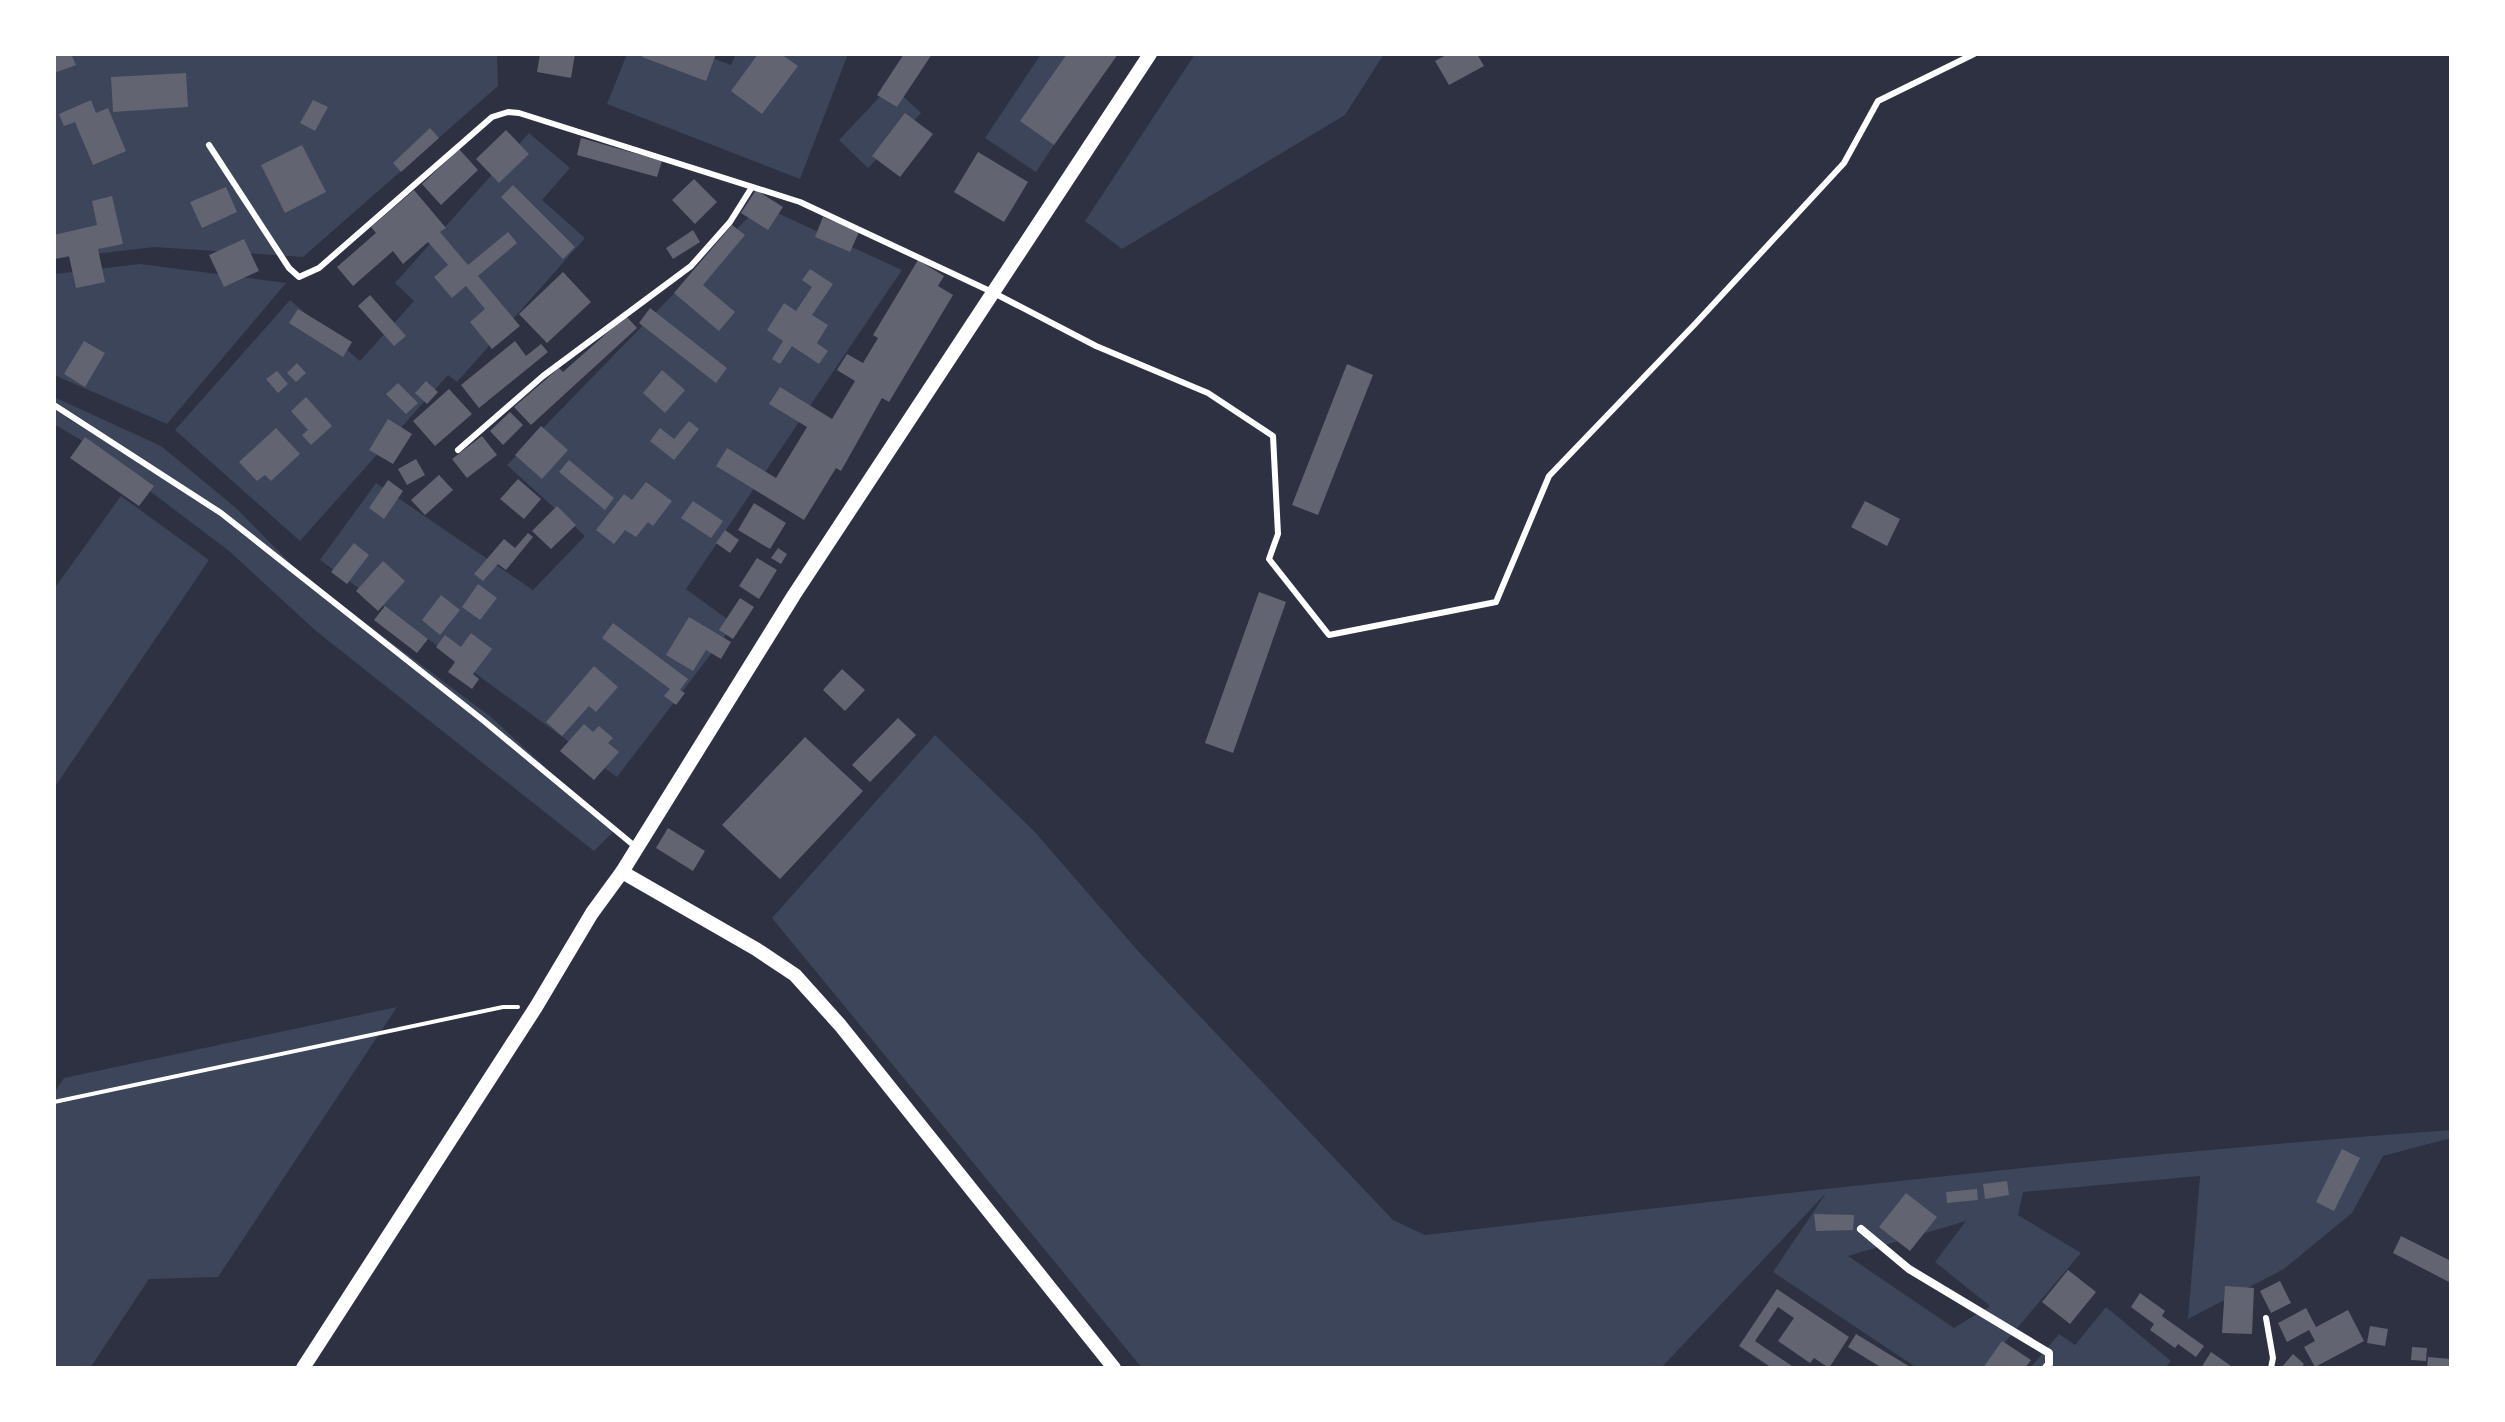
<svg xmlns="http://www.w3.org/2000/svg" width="2505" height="1422" viewBox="0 0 2505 1422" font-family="'Golos Text',sans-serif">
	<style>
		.green { fill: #3c4559; fill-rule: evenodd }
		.building { fill: #626471 }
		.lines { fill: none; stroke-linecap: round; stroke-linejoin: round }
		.path { stroke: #fff; stroke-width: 4 }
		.service { stroke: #fff; stroke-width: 6 }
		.minor { stroke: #fff; stroke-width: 8 }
		.tertiary { stroke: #fff; stroke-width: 14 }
	</style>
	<rect width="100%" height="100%" fill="#2d3142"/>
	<g class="green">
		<path d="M 54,54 L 497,54 L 498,86 L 303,257 L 154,247 L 54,259 Z"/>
		<path d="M 627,54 L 701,54 L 731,65 L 736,54 L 848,54 L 800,179 L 607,104 Z"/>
		<path d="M 1041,54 L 1114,54 L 1036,172 L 985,138 Z"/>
		<path d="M 1195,54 L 1384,54 L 1345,115 L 1122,249 L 1085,221 Z"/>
		<path d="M 891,85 L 921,113 L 868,168 L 839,140 Z"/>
		<path d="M 529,133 L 570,168 L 542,200 L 585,238 L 457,382 L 448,375 L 300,541 L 175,430 L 290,300 L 360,361 L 414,301 L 395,283 Z"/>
		<path d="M 760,205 L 902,270 L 686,589 L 734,624 L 617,777 L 320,560 L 376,483 L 533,590 L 585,536 L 507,465 Z"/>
		<path d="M 140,264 L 286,283 L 167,424 L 54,375 L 54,274 Z"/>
		<path d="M 54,397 L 161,446 L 236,508 L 304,577 L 491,717 L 614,831 L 594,851 L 316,631 L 229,551 L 89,445 L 54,424 Z"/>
		<path d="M 121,496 L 209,560 L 54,788 L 54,589 Z"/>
		<path d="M 935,735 L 1034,831 L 1138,951 L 1393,1220 L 1425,1235 C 1766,1195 2108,1155 2451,1130 L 2451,1138 L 2383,1156 L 2352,1213 L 2284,1269 L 2188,1319 L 2200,1176 L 2023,1192 L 2018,1215 L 2081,1253 L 1983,1368 L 1917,1368 L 1773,1272 L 1826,1193 L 1661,1368 L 1142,1368 L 772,918 ZM 1966,1221 L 1935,1262 L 1990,1306 L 1954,1328 L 1848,1256 Z"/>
		<path d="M 397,1007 L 218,1277 L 149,1279 L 90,1368 L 54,1368 L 54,1093 L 64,1078 Z"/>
		<path d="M 2106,1307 L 2171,1361 L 2165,1368 L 2030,1368 L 2059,1334 L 2075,1345 Z"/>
	</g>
	<g class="building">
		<path d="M 71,54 L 76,65 L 54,73 L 54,55 Z"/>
		<path d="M 540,54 L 575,54 L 571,78 L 537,72 Z"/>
		<path d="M 643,54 L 716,54 L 706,81 L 642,57 Z"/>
		<path d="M 758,54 L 781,54 L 798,66 L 762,114 L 731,91 Z"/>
		<path d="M 904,54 L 932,54 L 897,107 L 877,95 Z"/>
		<path d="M 1067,54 L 1118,54 L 1054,145 L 1020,121 Z"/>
		<path d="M 1448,54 L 1477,54 L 1484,66 L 1449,85 L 1435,61 Z"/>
		<path d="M 186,73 L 188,107 L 113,112 L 111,77 Z"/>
		<path d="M 91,100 L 96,113 L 108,108 L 126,151 L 93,165 L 75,122 L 64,126 L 59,114 Z"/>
		<path d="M 313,100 L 328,107 L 315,131 L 300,123 Z"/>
		<path d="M 905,113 L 933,134 L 900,177 L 872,156 Z"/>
		<path d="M 430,128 L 439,138 L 401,172 L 393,163 Z"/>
		<path d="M 506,130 L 529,154 L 499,183 L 476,159 Z"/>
		<path d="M 581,138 L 662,161 L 657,177 L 577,155 Z"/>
		<path d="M 302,145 L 326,192 L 285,213 L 261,165 Z"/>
		<path d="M 459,149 L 478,170 L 441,205 L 422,184 Z"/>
		<path d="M 978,152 L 1028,182 L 1004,222 L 954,192 Z"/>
		<path d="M 694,179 L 717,202 L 695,224 L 672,200 Z"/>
		<path d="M 513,185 L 575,247 L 563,259 L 501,197 Z"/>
		<path d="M 226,187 L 237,212 L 202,228 L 190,202 Z"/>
		<path d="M 414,190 L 446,228 L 440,232 L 468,265 L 508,232 L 517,243 L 478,276 L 520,326 L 492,349 L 470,322 L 485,309 L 466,286 L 452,298 L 434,277 L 448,265 L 428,242 L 403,264 L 393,251 L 353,286 L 337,267 L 376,233 L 371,227 Z"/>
		<path d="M 756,190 L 783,207 L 768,230 L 741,213 Z"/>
		<path d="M 112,196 L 123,244 L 98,249 L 105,282 L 76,288 L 69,256 L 54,259 L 54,235 L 97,225 L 92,201 Z"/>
		<path d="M 823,217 L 859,232 L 850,252 L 815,237 Z"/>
		<path d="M 732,225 L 745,235 L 703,285 L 735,312 L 719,331 L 674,293 Z"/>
		<path d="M 693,230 L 700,242 L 673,259 L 666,248 Z"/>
		<path d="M 244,239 L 259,271 L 224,287 L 209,255 Z"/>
		<path d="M 918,260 L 944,276 L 938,286 L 953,295 L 889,402 L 882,398 L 841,471 L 836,468 L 804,520 L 716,466 L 727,448 L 776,478 L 807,427 L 769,404 L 780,387 L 832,419 L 855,381 L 837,370 L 847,354 L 863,363 L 878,338 L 873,335 Z"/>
		<path d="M 810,269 L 833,284 L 812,315 L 828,325 L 817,343 L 828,351 L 819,364 L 792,346 L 780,364 L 772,359 L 783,341 L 767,330 L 784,303 L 796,311 L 812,287 L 802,280 Z"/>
		<path d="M 563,272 L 591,302 L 547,343 L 519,314 Z"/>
		<path d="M 370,295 L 406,336 L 394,346 L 358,306 Z"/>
		<path d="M 650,308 L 727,368 L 716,383 L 639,323 Z"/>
		<path d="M 298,309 L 352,342 L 343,357 L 289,323 Z"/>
		<path d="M 626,316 L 637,328 L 531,425 L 514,407 L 559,368 L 563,372 Z"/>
		<path d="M 84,341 L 105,353 L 85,387 L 64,374 Z"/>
		<path d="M 515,341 L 526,356 L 541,344 L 548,352 L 479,408 L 461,385 Z"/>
		<path d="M 297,363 L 306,373 L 296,382 L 287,373 Z"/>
		<path d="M 1347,364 L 1373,375 L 1318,515 L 1292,505 Z"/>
		<path d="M 662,370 L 685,390 L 665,413 L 643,393 Z"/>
		<path d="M 277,371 L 288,384 L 278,393 L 266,379 Z"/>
		<path d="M 426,381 L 438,392 L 427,404 L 415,393 Z"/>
		<path d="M 398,383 L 418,403 L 406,414 L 386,394 Z"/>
		<path d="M 449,389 L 472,414 L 435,446 L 413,421 Z"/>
		<path d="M 306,397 L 332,426 L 311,445 L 302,435 L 308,430 L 291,411 Z"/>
		<path d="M 510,412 L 523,425 L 503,445 L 490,431 Z"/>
		<path d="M 388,419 L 412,434 L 393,464 L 369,450 Z"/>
		<path d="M 689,421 L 699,429 L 674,460 L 650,441 L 660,428 L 674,439 Z"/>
		<path d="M 541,426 L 568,450 L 542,479 L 515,455 Z"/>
		<path d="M 276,428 L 300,454 L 271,481 L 265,475 L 257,481 L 239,462 Z"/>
		<path d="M 482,436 L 497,455 L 467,478 L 452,459 Z"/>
		<path d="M 85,437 L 154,486 L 139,506 L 70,458 Z"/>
		<path d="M 416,459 L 425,475 L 407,485 L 398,469 Z"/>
		<path d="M 569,460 L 614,498 L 605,510 L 559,472 Z"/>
		<path d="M 439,475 L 453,490 L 425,515 L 411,500 Z"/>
		<path d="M 518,479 L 541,499 L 524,519 L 500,499 Z"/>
		<path d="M 388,480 L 403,491 L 384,519 L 369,508 Z"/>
		<path d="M 646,482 L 672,501 L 653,526 L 648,522 L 636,537 L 625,530 L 614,544 L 596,530 L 624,494 L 632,500 Z"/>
		<path d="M 693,501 L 723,521 L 711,538 L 681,518 Z"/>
		<path d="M 1865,501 L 1900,519 L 1887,546 L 1851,527 Z"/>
		<path d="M 754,503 L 786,523 L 770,549 L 738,530 Z"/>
		<path d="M 557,506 L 576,525 L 551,549 L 532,531 Z"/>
		<path d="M 725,530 L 739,540 L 730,553 L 716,543 Z"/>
		<path d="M 528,533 L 533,537 L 506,570 L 498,564 L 483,581 L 474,574 L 504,539 L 515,548 Z"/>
		<path d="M 354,543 L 369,555 L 347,584 L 331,572 Z"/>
		<path d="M 778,548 L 787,554 L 781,564 L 771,558 Z"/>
		<path d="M 757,558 L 777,570 L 759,599 L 739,586 Z"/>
		<path d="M 383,561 L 405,581 L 378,611 L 356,591 Z"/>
		<path d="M 478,584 L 497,598 L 480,620 L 462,607 Z"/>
		<path d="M 1259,592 L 1286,602 L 1233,753 L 1205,743 Z"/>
		<path d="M 441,595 L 460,610 L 440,635 L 422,620 Z"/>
		<path d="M 740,598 L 754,607 L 733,639 L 719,630 Z"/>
		<path d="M 385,606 L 428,639 L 417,653 L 374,620 Z"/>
		<path d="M 689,617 L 731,642 L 721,659 L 706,650 L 693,671 L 666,655 Z"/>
		<path d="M 613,623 L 688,679 L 680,690 L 685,693 L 676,705 L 664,696 L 670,689 L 602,638 Z"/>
		<path d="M 471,633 L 492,649 L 473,674 L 479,679 L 472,689 L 448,672 L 455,662 L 436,647 L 445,635 L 461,647 Z"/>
		<path d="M 594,666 L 618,687 L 596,712 L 589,706 L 562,736 L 546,722 Z"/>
		<path d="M 842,669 L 865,690 L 845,711 L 823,690 Z"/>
		<path d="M 898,718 L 916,735 L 870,782 L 852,765 Z"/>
		<path d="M 584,724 L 593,732 L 599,726 L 613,738 L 608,743 L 619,752 L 594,780 L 560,751 Z"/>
		<path d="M 805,737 L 863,791 L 780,879 L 722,825 Z"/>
		<path d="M 668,828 L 705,851 L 693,871 L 656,848 Z"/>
		<path d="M 2342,1149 L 2360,1158 L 2334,1211 L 2316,1202 Z"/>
		<path d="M 2007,1181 L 2009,1195 L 1985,1199 L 1983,1184 Z"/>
		<path d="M 1977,1189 L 1978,1200 L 1947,1203 L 1946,1192 Z"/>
		<path d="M 1906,1193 L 1937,1217 L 1910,1251 L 1879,1227 Z"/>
		<path d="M 1814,1214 L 1854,1215 L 1853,1230 L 1816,1231 Z"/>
		<path d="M 2401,1236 L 2451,1261 L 2451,1283 L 2393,1253 Z"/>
		<path d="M 2068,1270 L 2096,1292 L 2070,1324 L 2042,1302 Z"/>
		<path d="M 2280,1281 L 2291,1303 L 2271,1313 L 2260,1291 Z"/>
		<path d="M 2225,1286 L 2254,1288 L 2252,1334 L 2222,1333 Z"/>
		<path d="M 1777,1289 L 1849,1337 L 1829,1368 L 1814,1358 L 1810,1363 L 1778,1341 L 1794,1318 L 1778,1307 L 1755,1341 L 1795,1368 L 1772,1368 L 1739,1346 Z"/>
		<path d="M 2140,1293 L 2165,1311 L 2162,1316 L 2204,1346 L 2196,1357 L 2178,1344 L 2175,1348 L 2150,1330 L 2154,1324 L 2131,1307 Z"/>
		<path d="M 2306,1308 L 2316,1327 L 2348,1310 L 2364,1341 L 2315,1367 L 2304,1347 L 2315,1341 L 2309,1330 L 2287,1342 L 2278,1323 Z"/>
		<path d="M 2370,1326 L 2388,1329 L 2385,1346 L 2367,1343 Z"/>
		<path d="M 1856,1334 L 1897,1359 L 1912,1368 L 1882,1368 L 1848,1347 Z"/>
		<path d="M 2002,1341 L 2031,1360 L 2025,1368 L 1983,1368 Z"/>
		<path d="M 2412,1347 L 2427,1348 L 2426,1361 L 2411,1360 Z"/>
		<path d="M 2211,1352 L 2234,1368 L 2201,1368 Z"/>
		<path d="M 2293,1354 L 2304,1364 L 2301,1368 L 2281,1368 Z"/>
		<path d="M 2428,1357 L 2451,1359 L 2451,1368 L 2427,1368 Z"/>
	</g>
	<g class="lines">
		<path class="path" d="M 54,1102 L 503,1007 L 518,1007"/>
		<g class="service">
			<path d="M 209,145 L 289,268 L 299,277 L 319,268 L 492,117 L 508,112 L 519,113 L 800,202 L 992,292 L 1096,346 L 1208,393 L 1273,436 L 1278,534 L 1269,559 L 1329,635 L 1496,602 L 1549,476 L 1695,324 L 1844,163 L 1878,101 L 1974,54"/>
			<path d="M 54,405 L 221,513 L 484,721 L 637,848"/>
			<path d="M 458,450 L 543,376 L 691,266 L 730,222 L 752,187"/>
			<path d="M 2266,1318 L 2273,1358 L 2271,1368"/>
		</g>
		<path class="minor" d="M 1861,1229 L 1909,1269 L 2049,1353 L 2049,1364 L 2046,1368"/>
		<g class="tertiary">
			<path d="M 622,872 L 756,949 L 795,975 L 840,1025 L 1114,1368"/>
			<path d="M 303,1368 L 536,1007 L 592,913 L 622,872 L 794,595 L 1150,54"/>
		</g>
	</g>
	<rect width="2505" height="1422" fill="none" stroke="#ffffff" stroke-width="112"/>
</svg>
